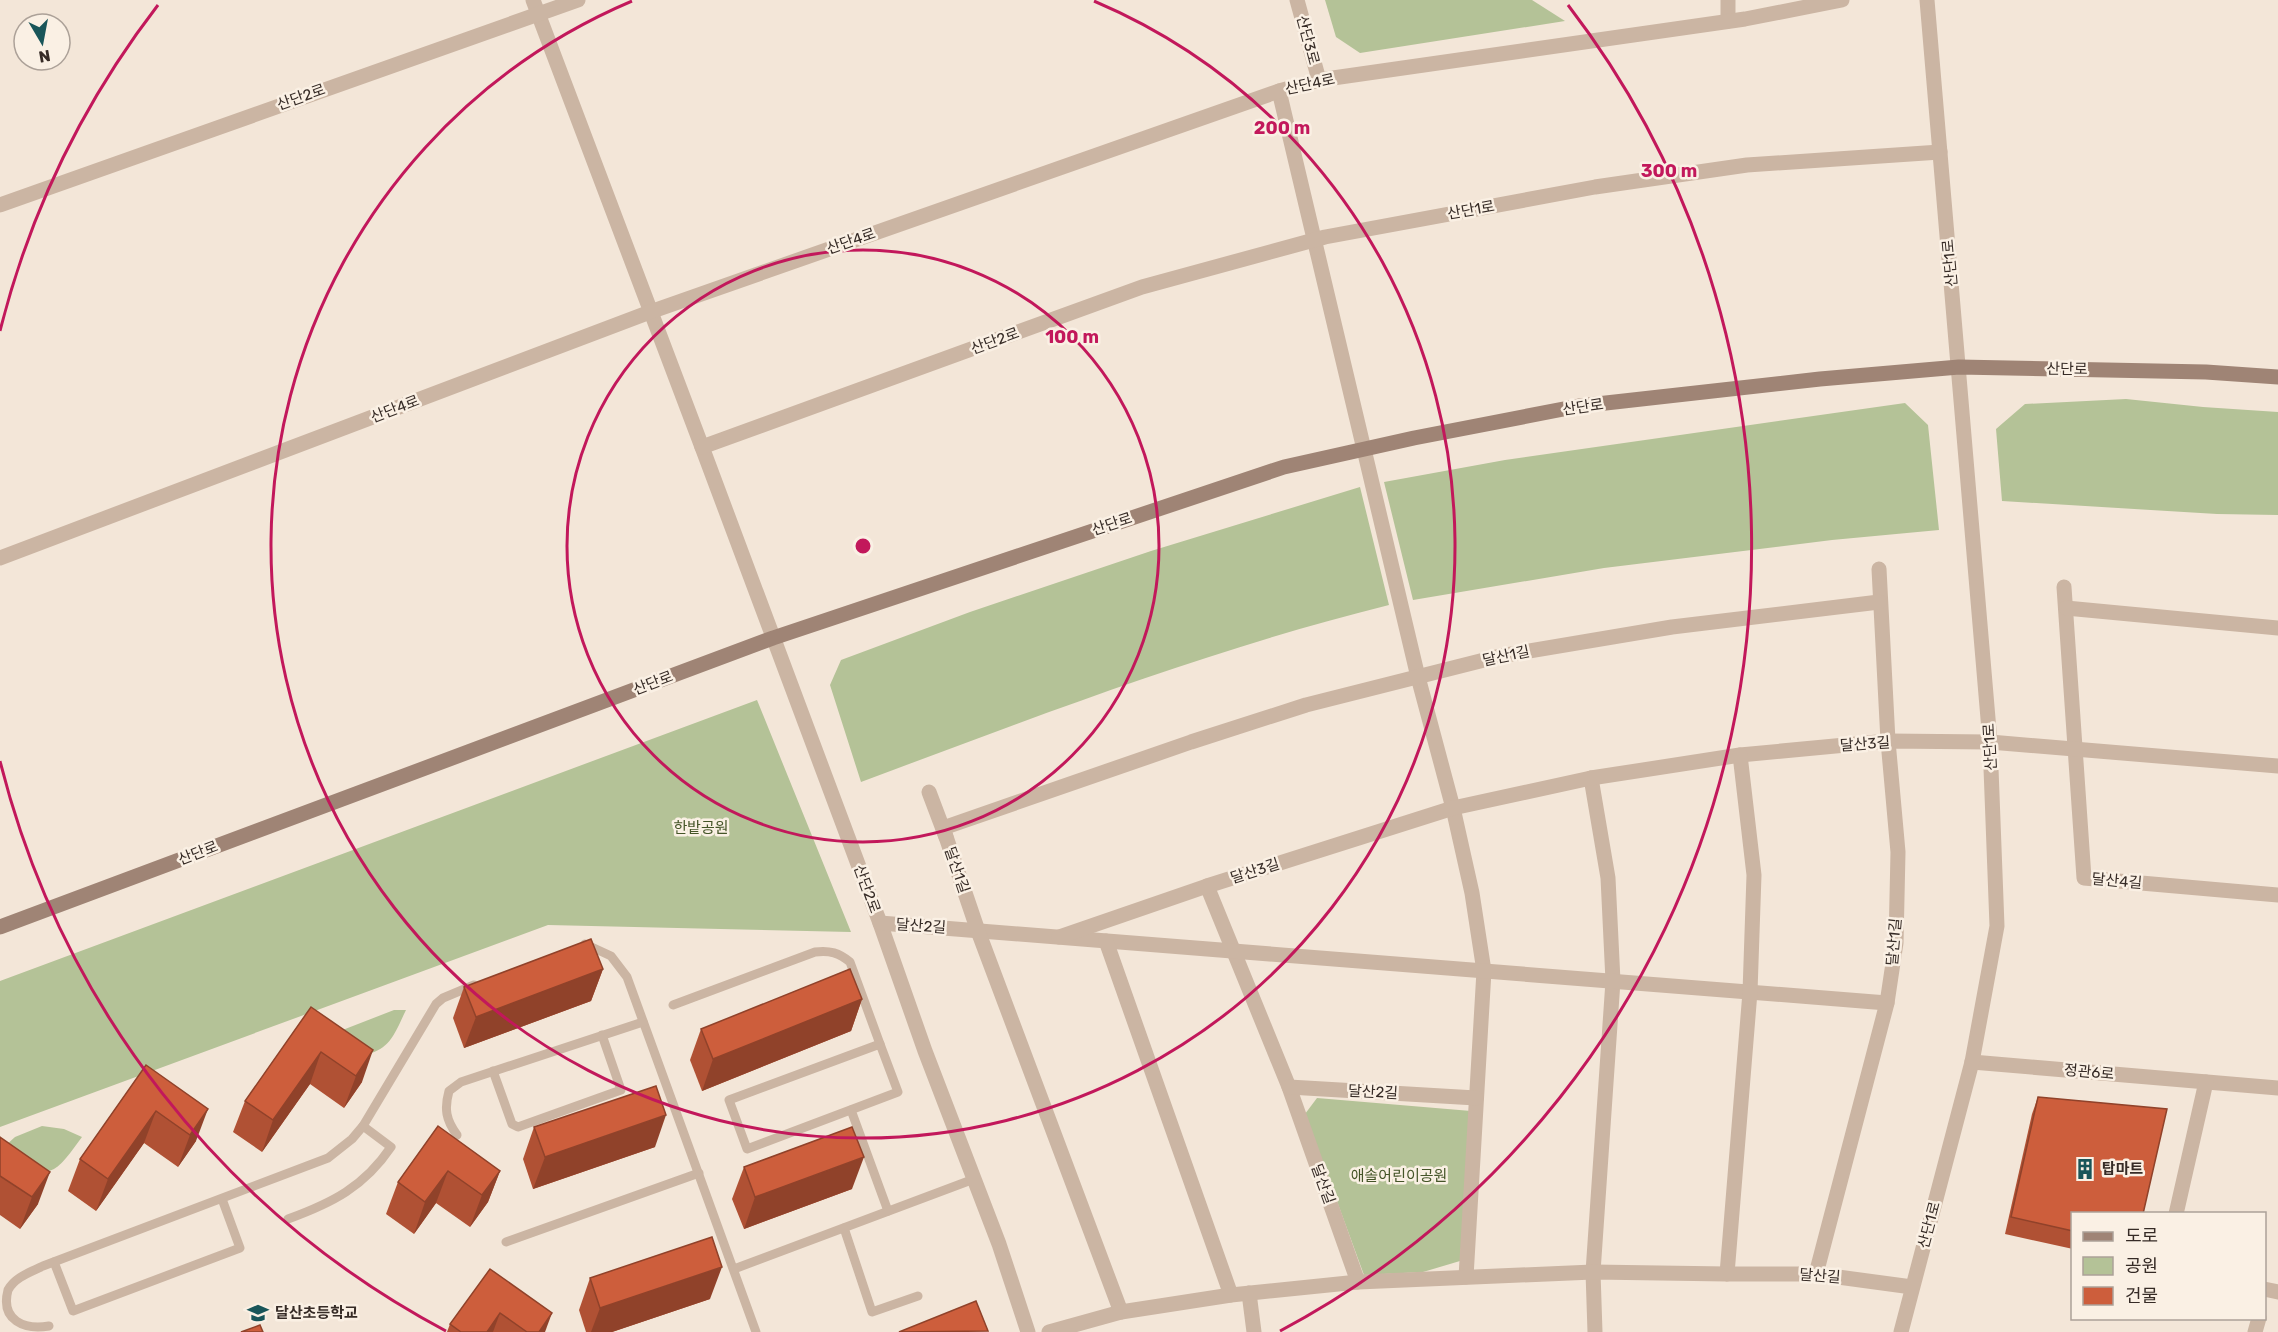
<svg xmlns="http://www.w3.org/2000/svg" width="2278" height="1332" viewBox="0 0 2278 1332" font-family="Rubik,'Noto Sans KR',sans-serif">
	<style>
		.green { fill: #b4c297 }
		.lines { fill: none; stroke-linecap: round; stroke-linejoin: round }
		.lane { stroke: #cbb5a3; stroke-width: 9 }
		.street { stroke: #cbb5a3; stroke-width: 15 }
		.secondary { stroke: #9f8475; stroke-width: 15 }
		.wall { fill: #b05134 }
		.shaded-wall { fill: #90422a }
		.building { fill: #cd5e3c; stroke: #90422a; stroke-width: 1.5 }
		.ring { fill: none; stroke: #c2185b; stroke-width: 3 }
		.labels { text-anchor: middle; stroke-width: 5; stroke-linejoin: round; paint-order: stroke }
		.street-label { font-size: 15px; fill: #362b26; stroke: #faf0e4 }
		.park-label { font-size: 15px; fill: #455528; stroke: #faf0e4 }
		.poi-label { font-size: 15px; font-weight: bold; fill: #362b26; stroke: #faf0e4; text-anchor: start }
		.centre { fill: #c2185b; stroke: #faf0e4; stroke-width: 3 }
		.ring-label { font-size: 18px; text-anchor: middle; font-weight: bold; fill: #c2185b; stroke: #faf0e4; stroke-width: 5; stroke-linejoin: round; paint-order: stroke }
	</style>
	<rect width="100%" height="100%" fill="#f3e6d8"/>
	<g class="green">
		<path d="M 1325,0 L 1532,0 L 1565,21 L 1360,53 L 1336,37 Z"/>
		<path d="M 2126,399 L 2203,407 L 2278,412 L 2278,515 L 2217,514 L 2002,501 L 1996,429 L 2025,404 Z"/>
		<path d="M 1905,403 L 1928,425 L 1939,530 L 1832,540 L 1604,568 L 1413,600 L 1384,482 L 1505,460 Z"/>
		<path d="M 1360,487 L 1389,605 C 1208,650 1035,717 861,782 L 830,685 L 841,660 L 970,612 L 1151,551 Z"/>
		<path d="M 757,700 L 851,932 L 548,925 L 0,1127 L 0,981 Z"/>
		<path d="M 394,1010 L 406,1010 C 397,1028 392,1047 371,1053 L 340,1031 Z"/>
		<path d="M 1317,1098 L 1471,1111 L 1460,1261 L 1423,1272 L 1364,1275 L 1305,1114 Z"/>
		<path d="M 42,1126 L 64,1129 L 82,1137 C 48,1184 50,1177 4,1147 L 15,1137 Z"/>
	</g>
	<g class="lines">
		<g class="lane">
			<path d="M 585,944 L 611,956 L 627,977 L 756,1332"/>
			<path d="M 673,1005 L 815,952 C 830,950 839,953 850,962 L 880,1044"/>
			<path d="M 880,1044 L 898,1092 L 747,1149 L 729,1100 Z"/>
			<path d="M 493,1071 L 512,1124 L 518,1127 L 621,1090 L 602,1035"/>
			<path d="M 851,1110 L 888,1211"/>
			<path d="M 457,1135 C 446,1120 444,1109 449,1091 L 461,1082 L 643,1022"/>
			<path d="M 288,1219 C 332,1203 364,1187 391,1147 L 363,1126"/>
			<path d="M 844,1228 L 872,1312 L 918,1296"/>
			<path d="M 506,1242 L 699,1173"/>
			<path d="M 54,1262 L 73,1311 L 240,1248 L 222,1199"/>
			<path d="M 734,1269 L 974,1179"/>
			<path d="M 49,1326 C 25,1330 0,1321 8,1290 C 15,1277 31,1272 43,1266 L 328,1158 L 352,1139 L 363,1126 L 436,1004 L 443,998 L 474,985"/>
		</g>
		<g class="street">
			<path d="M 533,0 L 702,447 L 880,923 L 925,1051 L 999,1244 L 1028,1332"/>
			<path d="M 1297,0 L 1319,80"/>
			<path d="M 1728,0 L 1728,21"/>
			<path d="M 1279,91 L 1418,677 L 1453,808 L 1472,893 L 1484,971 L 1466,1277"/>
			<path d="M 0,205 L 578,0"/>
			<path d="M 702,447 L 1142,287 L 1325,237 L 1595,187 L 1747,165 L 1940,152"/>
			<path d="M 0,558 L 650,312 L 1279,91 L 1319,80 L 1745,19 L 1842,0"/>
			<path d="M 2064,587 L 2084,878 L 2278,895"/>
			<path d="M 2066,608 L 2278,628"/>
			<path d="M 1591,778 L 1608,878 L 1613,981 L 1593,1272 L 1595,1332"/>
			<path d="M 929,792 L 946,837"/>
			<path d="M 1207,886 L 1289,1087 L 1358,1282"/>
			<path d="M 880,923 L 1887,1003"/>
			<path d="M 1059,937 L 1207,886 L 1453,808 L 1591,778 L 1740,755 L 1888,741 L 1990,742 L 2278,766"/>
			<path d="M 1106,941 L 1231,1295"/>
			<path d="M 1972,1062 L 2278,1088"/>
			<path d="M 1289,1087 L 1476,1098"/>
			<path d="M 2176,1214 L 2206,1082"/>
			<path d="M 1727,1274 L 1750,992 L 1754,875 L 1740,755"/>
			<path d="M 1816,1274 L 1887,1003 L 1896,943 L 1898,852 L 1888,741 L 1879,569"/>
			<path d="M 2264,1289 L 2278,1292"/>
			<path d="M 1249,1293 L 1254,1332"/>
			<path d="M 1121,1312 L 978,931 L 943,828 L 1191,742 L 1306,705 L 1500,656 L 1672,627 L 1879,602"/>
			<path d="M 1049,1332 L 1121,1312 L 1231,1295 L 1358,1282 L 1593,1272 L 1727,1274 L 1816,1274 L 1912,1287"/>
			<path d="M 1901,1332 L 1972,1062 L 1997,926 L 1990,742 L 1927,0"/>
			<path d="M 2255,1332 L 2259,1318"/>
		</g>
		<path class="secondary" d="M 0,927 L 773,638 L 1284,467 L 1414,438 L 1579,406 L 1820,379 L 1959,367 L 2206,372 L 2278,377"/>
	</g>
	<g class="wall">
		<path d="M 603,969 L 591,1001 L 464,1048 L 453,1018 L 464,987 Z"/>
		<path d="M 862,999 L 851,1031 L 702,1091 L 690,1060 L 701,1029 Z"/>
		<path d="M 311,1007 L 362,1082 L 344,1108 L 310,1084 L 262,1152 L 233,1132 L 245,1101 Z"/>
		<path d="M 146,1065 L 196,1141 L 178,1167 L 144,1143 L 96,1211 L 68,1191 L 80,1159 Z"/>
		<path d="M 2038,1097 L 2073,1214 L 2073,1249 L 2005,1234 L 2032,1114 Z"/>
		<path d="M 438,1126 L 500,1171 L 488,1202 L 470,1227 L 436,1203 L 414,1234 L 386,1214 L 398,1182 Z"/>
		<path d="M 534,1127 L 655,1147 L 533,1189 L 523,1159 Z"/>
		<path d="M 0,1137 L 38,1204 L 20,1229 L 0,1215 Z"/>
		<path d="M 744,1167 L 852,1189 L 744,1229 L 732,1199 Z"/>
		<path d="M 490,1269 L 545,1332 L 447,1332 L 450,1324 Z"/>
		<path d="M 590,1278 L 710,1299 L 612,1332 L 586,1332 L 579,1310 Z"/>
	</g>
	<g class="shaded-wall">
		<path d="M 603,969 L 591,1001 L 464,1048 L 476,1017 Z"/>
		<path d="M 862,999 L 851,1031 L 702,1091 L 713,1059 Z"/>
		<path d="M 373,1050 L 362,1082 L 344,1108 L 356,1076 Z"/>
		<path d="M 321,1052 L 310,1084 L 262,1152 L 273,1120 Z"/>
		<path d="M 208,1109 L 196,1141 L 178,1167 L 190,1135 Z"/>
		<path d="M 156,1111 L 144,1143 L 96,1211 L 108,1179 Z"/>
		<path d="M 666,1115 L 655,1147 L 533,1189 L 545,1157 Z"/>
		<path d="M 864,1157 L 852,1189 L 744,1229 L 755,1197 Z"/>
		<path d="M 448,1171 L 436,1203 L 414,1234 L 425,1202 Z"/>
		<path d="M 500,1171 L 488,1202 L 470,1227 L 482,1195 Z"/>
		<path d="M 50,1172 L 38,1204 L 20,1229 L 32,1197 Z"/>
		<path d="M 722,1267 L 710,1299 L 612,1332 L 591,1332 L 600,1308 Z"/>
		<path d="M 500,1313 L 493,1332 L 487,1332 Z"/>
		<path d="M 552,1313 L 545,1332 L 539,1332 Z"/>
	</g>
	<g class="building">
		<path d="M 591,939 L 603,969 L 476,1017 L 464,987 Z"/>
		<path d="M 850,969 L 862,999 L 713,1059 L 701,1029 Z"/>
		<path d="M 311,1007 L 373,1050 L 356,1076 L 321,1052 L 273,1120 L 245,1101 Z"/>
		<path d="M 146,1065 L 208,1109 L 190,1135 L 156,1111 L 108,1179 L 80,1159 Z"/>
		<path d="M 656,1086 L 666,1115 L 545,1157 L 534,1127 Z"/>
		<path d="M 2038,1097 L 2167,1109 L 2143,1214 L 2073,1214 L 2073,1231 L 2011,1217 Z"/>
		<path d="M 438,1126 L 500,1171 L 482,1195 L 448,1171 L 425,1202 L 398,1182 Z"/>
		<path d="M 852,1127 L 864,1157 L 755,1197 L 744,1167 Z"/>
		<path d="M 0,1137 L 50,1172 L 32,1197 L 0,1176 Z"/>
		<path d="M 712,1237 L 722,1267 L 600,1308 L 590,1278 Z"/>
		<path d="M 490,1269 L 552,1313 L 539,1332 L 527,1332 L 500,1313 L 487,1332 L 461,1332 L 450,1324 Z"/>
		<path d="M 976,1301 L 988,1331 L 899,1332 Z"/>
		<path d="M 260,1325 L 263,1332 L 241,1332 Z"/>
	</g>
	<g class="ring">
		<circle cx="863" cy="546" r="296"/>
		<path d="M1094 1A592 592 0 1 1 632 1"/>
		<path d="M446 1331A889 889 0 0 1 0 761M0 331A889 889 0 0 1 158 5M1568 5A889 889 0 0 1 1280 1331"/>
	</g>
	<defs>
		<symbol id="building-bare" viewBox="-9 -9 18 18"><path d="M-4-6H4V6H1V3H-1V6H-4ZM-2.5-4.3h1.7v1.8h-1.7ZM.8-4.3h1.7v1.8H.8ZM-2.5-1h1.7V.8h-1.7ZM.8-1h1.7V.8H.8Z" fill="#195559" stroke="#faf0e4" stroke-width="2.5" paint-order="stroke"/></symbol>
		<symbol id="school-bare" viewBox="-9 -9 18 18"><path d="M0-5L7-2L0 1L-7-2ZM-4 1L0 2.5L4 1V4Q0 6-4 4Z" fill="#195559" stroke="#faf0e4" stroke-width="2.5" paint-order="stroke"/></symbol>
	</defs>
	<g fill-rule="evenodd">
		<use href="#building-bare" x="2070" y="1154" width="30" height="30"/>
		<use href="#school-bare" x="243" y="1298" width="30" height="30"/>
	</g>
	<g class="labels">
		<g class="street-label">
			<text transform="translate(1308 40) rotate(75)" y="5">산단3로</text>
			<text transform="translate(1310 84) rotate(-12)" y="5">산단4로</text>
			<text transform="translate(301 97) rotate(-19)" y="5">산단2로</text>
			<text transform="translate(1471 210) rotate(-10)" y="5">산단1로</text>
			<text transform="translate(851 241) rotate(-19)" y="5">산단4로</text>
			<text transform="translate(1950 263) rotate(-95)" y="5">산단1로</text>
			<text transform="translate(995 341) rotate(-20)" y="5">산단2로</text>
			<text transform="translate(2067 369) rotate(1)" y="5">산단로</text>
			<text transform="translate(1583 407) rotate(-8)" y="5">산단로</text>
			<text transform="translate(395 409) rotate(-21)" y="5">산단4로</text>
			<text transform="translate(1112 524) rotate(-18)" y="5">산단로</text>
			<text transform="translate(1506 656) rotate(-12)" y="5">달산1길</text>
			<text transform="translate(653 683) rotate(-21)" y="5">산단로</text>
			<text transform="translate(1865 744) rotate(-4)" y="5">달산3길</text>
			<text transform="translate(1990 747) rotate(-93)" y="5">산단1로</text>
			<text transform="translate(198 853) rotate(-21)" y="5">산단로</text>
			<text transform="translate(957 870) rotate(71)" y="5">달산1길</text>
			<text transform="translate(1255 871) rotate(-18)" y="5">달산3길</text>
			<text transform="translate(2117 881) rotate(5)" y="5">달산4길</text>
			<text transform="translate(867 889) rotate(70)" y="5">산단2로</text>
			<text transform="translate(921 926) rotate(4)" y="5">달산2길</text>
			<text transform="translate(1894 942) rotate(-85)" y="5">달산1길</text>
			<text transform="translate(2089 1072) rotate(5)" y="5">정관6로</text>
			<text transform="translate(1373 1092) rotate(3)" y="5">달산2길</text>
			<text transform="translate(1323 1184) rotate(70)" y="5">달산길</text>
			<text transform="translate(1929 1225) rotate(-75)" y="5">산단1로</text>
			<text transform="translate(1820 1276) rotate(4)" y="5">달산길</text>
		</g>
		<g class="park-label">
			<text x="701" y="833">한밭공원</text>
			<text x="1399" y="1181">애솔어린이공원</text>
		</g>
		<g class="poi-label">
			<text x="2102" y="1174">탑마트</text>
			<text x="275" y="1318">달산초등학교</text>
		</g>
	</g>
	<circle cx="863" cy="546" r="9" class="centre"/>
	<g class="ring-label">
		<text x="1282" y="134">200 m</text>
		<text x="1669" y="177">300 m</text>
		<text x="1072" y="343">100 m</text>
	</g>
	<rect x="2071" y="1212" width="195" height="108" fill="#faf0e4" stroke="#aca198" stroke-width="1.5"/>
	<rect x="2083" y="1232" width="30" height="9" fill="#9f8475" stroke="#aca198" stroke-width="1.5"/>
	<text x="2125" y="1242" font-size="18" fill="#362b26">도로</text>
	<rect x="2083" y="1257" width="30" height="18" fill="#b4c297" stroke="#aca198" stroke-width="1.5"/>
	<text x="2125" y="1272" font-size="18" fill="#362b26">공원</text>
	<rect x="2083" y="1287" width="30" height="18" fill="#cd5e3c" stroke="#aca198" stroke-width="1.5"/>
	<text x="2125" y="1302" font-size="18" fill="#362b26">건물</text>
	<g transform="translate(42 42) rotate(170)"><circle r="28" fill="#faf0e4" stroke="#aca198" stroke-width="1.5"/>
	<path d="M0-4.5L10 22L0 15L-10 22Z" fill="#195559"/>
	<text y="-9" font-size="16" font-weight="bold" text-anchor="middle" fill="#362b26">N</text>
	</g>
</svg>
